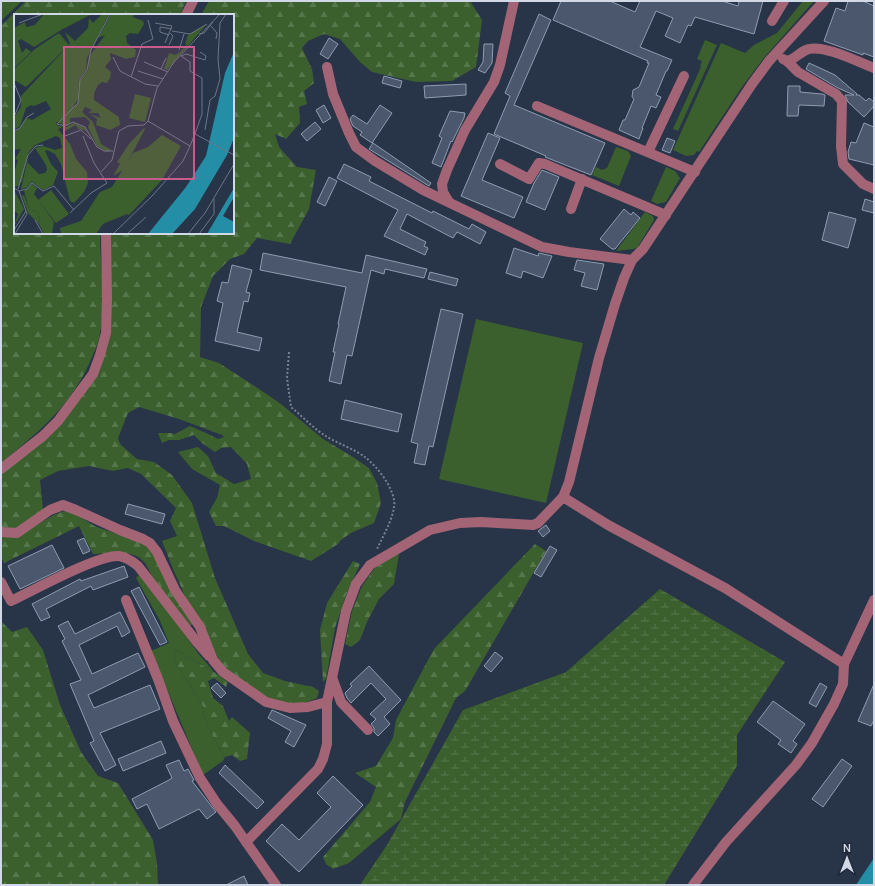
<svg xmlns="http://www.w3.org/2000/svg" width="875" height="886" viewBox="0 0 875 886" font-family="Manrope,sans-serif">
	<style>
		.green { fill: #3b602e }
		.forest { fill: url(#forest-firs) }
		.wetland { fill: url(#wetland-marsh) }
		.water { fill: #258ea7 }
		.building { fill: #4a576c; stroke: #8e9cb3 }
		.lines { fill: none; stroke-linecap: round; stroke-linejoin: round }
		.path { stroke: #788192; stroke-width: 2; stroke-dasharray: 2 2; stroke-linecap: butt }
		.minor { stroke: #a36575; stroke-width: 10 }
		.inset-road { fill: none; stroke: #6c7687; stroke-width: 1 }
		.view { fill: #c85c8c; fill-opacity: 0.15; stroke: #c85c8c; stroke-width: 2 }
		.inset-edge { fill: none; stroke: #d2d9e6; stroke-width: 2 }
	</style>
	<defs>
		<pattern id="forest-firs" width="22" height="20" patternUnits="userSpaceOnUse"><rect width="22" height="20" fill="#3b602e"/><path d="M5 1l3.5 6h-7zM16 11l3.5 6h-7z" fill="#56764c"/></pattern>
		<pattern id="wetland-marsh" width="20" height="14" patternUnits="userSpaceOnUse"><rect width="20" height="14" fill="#3b602e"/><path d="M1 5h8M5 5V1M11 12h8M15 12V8" fill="none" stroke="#56764c"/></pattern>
	</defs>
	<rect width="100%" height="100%" fill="#283447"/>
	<g class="green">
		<path d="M 1,1 L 22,1 L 1,21 Z"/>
		<path d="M 803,1 L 814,1 L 763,59 L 742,87 L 699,152 L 697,151 L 694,155 L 686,156 L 673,150 L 721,43 L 745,53 L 754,45 L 777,33 Z"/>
		<path d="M 705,40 L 717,45 L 678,131 L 673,129 L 701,67 L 700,66 L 702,61 L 697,59 Z"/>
		<path d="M 616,147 L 628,151 L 631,156 L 619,186 L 592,175 L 596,167 L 602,170 L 607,168 Z"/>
		<path d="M 666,167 L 675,171 L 680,178 L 666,202 L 657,204 L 651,201 Z"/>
		<path d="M 645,212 L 653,216 L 654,220 L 637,248 L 633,249 L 616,251 Z"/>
		<path d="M 476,319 L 583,343 L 546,503 L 439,479 Z"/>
		<path d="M 139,575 L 178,625 L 198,653 L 214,672 L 176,650 L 174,651 L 175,662 L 202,704 L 204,715 L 212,735 L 225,757 L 223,761 L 203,775 L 151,651 L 169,643 L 160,621 L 136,578 Z"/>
	</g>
	<g class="forest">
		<path d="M 26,1 L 186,1 L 180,15 L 15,15 L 15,233 L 101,233 L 100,239 C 101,270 105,303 100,333 C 99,344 93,354 89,364 C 68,409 38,432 1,463 L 1,26 Z"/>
		<path d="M 209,1 L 470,1 L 482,20 L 476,67 L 452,81 L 416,82 L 372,72 L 360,62 L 340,39 L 324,34 L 308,41 L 302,48 L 312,69 L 314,83 L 304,91 L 307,104 L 299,107 L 300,123 L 286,139 L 275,134 L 279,147 L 297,167 L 316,170 L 309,209 L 290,244 L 257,238 L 244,254 L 230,259 L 213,276 L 201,307 L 200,357 L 219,363 L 262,391 L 281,404 L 323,439 L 353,457 L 369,468 L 377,483 L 381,503 L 374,523 L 351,533 L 341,540 L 338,544 L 311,561 L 254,541 L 224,526 L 216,526 L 209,512 L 217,498 L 220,485 L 192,469 L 178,452 L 198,447 L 208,456 L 216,473 L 234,484 L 251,479 L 247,464 L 231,447 L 221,448 L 215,452 L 202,443 L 194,435 L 179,440 L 169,440 L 162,443 L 158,433 L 170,433 L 175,434 L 190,426 L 206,433 L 218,439 L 224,437 L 222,435 L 179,419 L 139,407 L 128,413 L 118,438 L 120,444 L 137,459 L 154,462 L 172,475 L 192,503 L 215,578 L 248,654 L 263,673 L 285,681 L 313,687 L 319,691 L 317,698 L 307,702 L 291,705 L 266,698 L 223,667 L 186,598 L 173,569 L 162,541 L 177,536 L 170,521 L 176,508 L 141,474 L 128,468 L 113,471 L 89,466 L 58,471 L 40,480 L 43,509 L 17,530 L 1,530 L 1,475 L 29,451 L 47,439 L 62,423 L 98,375 L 111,233 L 233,233 L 233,15 L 201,15 Z"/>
		<path d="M 64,511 C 76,512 86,522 97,527 C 115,534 137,538 152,550 L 194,624 L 189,626 C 178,613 166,600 156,585 C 152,578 150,570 145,563 C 134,548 108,553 93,554 L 79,526 L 4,563 L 1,556 L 1,537 L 20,534 L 54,515 Z"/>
		<path d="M 535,544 L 546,551 L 465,691 L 456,698 L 405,802 L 401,819 L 349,863 L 333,869 L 326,864 L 323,857 L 370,802 L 376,787 L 355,773 L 376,766 L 393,738 L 396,720 L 434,649 Z"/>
		<path d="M 399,554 L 394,584 L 379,599 L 367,622 L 360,640 L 351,647 L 345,644 L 352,611 L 362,586 L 374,569 L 388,559 Z"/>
		<path d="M 353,561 L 360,564 L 346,595 L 335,628 L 326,679 L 323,682 L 320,630 L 327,603 Z"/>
		<path d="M 1,621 L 12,632 L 27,627 L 43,650 L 60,705 L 81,752 L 98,776 L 118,783 L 153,840 L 157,863 L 158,885 L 1,885 Z"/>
		<path d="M 176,650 L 214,672 L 228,682 L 226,687 L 214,678 L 208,681 L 213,698 L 223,706 L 229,721 L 232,717 L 250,733 L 247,759 L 240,761 L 232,755 L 225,757 L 212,735 L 204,715 L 202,704 L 175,662 L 174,651 Z"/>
	</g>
	<path class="wetland" d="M 660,589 L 785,662 L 737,735 L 737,766 L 664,885 L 360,885 L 387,845 L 463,710 L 566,672 Z"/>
	<path class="water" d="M 874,858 L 874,885 L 856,885 Z"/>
	<g class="building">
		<path d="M 561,1 L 610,1 L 635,12 L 640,1 L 722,1 L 738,6 L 739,1 L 763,1 L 754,34 L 695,17 L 691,26 L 688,25 L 680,43 L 665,36 L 673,18 L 656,11 L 640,47 L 672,60 L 667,71 L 666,71 L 656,95 L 661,97 L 656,108 L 651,106 L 642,128 L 643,128 L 639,139 L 619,130 L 623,120 L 625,120 L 634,99 L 632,97 L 633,90 L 639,87 L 649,63 L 647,63 L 648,61 L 553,20 Z"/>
		<path d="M 848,1 L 863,1 L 874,6 L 874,57 L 863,53 L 863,55 L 824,41 L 836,8 L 845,11 Z"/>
		<path d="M 539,14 L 551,20 L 514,105 L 605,143 L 591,175 L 545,157 L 546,156 L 494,134 L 510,96 L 505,93 Z"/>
		<path d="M 329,38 L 338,44 L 328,59 L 320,54 Z"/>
		<path d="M 484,44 L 493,44 L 492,63 L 485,73 L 478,70 L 483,62 Z"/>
		<path d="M 809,63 L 835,75 L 857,94 L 856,95 L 859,95 L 866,101 L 869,98 L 874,102 L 874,106 L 864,117 L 848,102 L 845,95 L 854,95 L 838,88 L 806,69 Z"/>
		<path d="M 384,76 L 402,81 L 400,88 L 382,83 Z"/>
		<path d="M 466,84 L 466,95 L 425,98 L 424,86 Z"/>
		<path d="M 788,86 L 800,86 L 800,92 L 822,94 L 825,95 L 824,106 L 799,105 L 798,116 L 787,116 Z"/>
		<path d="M 324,105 L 331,118 L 323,123 L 316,110 Z"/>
		<path d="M 380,105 L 392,113 L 372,143 L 360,135 L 362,132 L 353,126 L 350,119 L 353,115 L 367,124 Z"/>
		<path d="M 450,111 L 465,113 L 464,118 L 452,142 L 451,141 L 441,167 L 432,163 L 442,138 L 439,136 Z"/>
		<path d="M 315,122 L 321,129 L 307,141 L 301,134 Z"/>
		<path d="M 864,123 L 874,127 L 874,165 L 849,159 L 848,152 L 851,142 L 856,143 Z"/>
		<path d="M 488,133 L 500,138 L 482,180 L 523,197 L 514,218 L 461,196 Z"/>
		<path d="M 667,138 L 675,141 L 670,153 L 662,150 Z"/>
		<path d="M 373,143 L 431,183 L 429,186 L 369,149 Z"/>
		<path d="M 344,164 L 371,177 L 369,181 L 432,213 L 433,211 L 469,229 L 472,224 L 486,232 L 480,244 L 457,232 L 453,238 L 407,214 L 400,229 L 426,242 L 424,246 L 428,248 L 425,255 L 384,236 L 398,210 L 337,178 Z"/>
		<path d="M 542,170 L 559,177 L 545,210 L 526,202 L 534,183 Z"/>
		<path d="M 329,177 L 337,181 L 325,206 L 317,202 Z"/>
		<path d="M 865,199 L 874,202 L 874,213 L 862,210 Z"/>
		<path d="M 624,209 L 631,215 L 633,212 L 640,218 L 615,249 L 612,249 L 600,239 Z"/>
		<path d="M 829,212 L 856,219 L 848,248 L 822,240 Z"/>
		<path d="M 514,248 L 538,256 L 539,253 L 552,256 L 543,278 L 523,271 L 521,278 L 506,273 Z"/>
		<path d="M 263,253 L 362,273 L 366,255 L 427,269 L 424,278 L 385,269 L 384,274 L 371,270 L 352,356 L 347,355 L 341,384 L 329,381 L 335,352 L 333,352 L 339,324 L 338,324 L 346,287 L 260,270 Z"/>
		<path d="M 577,260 L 604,264 L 597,290 L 581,286 L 585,273 L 574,270 Z"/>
		<path d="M 232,265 L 252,270 L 246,292 L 250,293 L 248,302 L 244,301 L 237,332 L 262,338 L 259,351 L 215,341 L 223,303 L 217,301 L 222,282 L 228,283 Z"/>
		<path d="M 430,272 L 458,279 L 456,286 L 428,279 Z"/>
		<path d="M 441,309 L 463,314 L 433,447 L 429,446 L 425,465 L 414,463 L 418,444 L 411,442 Z"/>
		<path d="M 345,400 L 402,414 L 398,432 L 341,419 Z"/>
		<path d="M 128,504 L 165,514 L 162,524 L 125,514 Z"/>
		<path d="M 546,525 L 550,531 L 543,537 L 538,531 Z"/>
		<path d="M 84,538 L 90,551 L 83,554 L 77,541 Z"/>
		<path d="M 52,545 L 64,568 L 20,589 L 8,566 Z"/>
		<path d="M 550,546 L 557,550 L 541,577 L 534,573 Z"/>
		<path d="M 124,566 L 128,577 L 93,590 L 91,586 L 46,609 L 50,617 L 41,621 L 32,604 L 80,579 L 81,581 Z"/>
		<path d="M 139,587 L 167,642 L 160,645 L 131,591 Z"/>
		<path d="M 120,612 L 130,632 L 122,637 L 117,626 L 79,645 L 92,674 L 138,653 L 145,667 L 88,695 L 94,708 L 150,685 L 160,709 L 100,733 L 116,765 L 105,771 L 90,743 L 94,741 L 70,684 L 81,680 L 62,641 L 65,639 L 58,626 L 68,621 L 75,634 Z"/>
		<path d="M 495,652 L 503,658 L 491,672 L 484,666 Z"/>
		<path d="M 369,666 L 401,700 L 384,717 L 390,724 L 378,736 L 374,732 L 374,728 L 371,724 L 376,719 L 370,714 L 386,699 L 371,683 L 351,703 L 347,698 L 345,693 L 352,686 L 350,684 Z"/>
		<path d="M 217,683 L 226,693 L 221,698 L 211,688 Z"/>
		<path d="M 820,683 L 827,687 L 816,707 L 809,703 Z"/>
		<path d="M 874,684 L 874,720 L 871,726 L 858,721 Z"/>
		<path d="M 773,701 L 805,724 L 793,741 L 797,744 L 791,753 L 778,744 L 781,740 L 757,722 Z"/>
		<path d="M 272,710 L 306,725 L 294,747 L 285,742 L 291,731 L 268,718 Z"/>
		<path d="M 161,741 L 166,753 L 123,771 L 118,759 Z"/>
		<path d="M 842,759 L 852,766 L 823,807 L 812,799 Z"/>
		<path d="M 179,760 L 184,771 L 188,769 L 194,780 L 192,781 L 216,812 L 207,819 L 199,809 L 159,829 L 147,804 L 137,809 L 132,799 L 169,780 L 172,778 L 166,765 Z"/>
		<path d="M 225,765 L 264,802 L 257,809 L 219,773 Z"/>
		<path d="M 333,776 L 363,805 L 299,872 L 266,841 L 282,824 L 299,840 L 331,807 L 317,793 Z"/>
		<path d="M 244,876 L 248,885 L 226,885 Z"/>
	</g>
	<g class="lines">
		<path class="path" d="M 289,352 L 287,378 L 291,407 C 302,416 312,427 324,435 C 336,443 355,449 366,458 C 378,467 397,492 394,507 C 392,521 383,536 377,549"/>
		<g class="minor">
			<path d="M 186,15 L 193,1"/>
			<path d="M 772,21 L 784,1"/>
			<path d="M 783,59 L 787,61 C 796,59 800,51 809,49 C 825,45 858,62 874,68"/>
			<path d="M 787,61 L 798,72 L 836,94 L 842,101 L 841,146 L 843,164 L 863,184 L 874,189"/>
			<path d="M 327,67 L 333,94 L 349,133 L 356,147 L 375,161 L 423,190 L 542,247 L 569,252 L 632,260"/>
			<path d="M 537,106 L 695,172"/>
			<path d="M 648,152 L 684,76"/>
			<path d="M 500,164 L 529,179 L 539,163 L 545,164 L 666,215"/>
			<path d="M 449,202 L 443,192 L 442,184 L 447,170 L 465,130 L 494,82 L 500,65 L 514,1"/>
			<path d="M 571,209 L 582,179"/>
			<path d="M 1,469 L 43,436 L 58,421 L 93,374 L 100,355 L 106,333 L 107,298 L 106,233"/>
			<path d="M 563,497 L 569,482 L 599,358 L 615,304 L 624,278 L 632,260 L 643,249 L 752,84 L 769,61 L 824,1"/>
			<path d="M 1,532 L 17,533 L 50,510 L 63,505 L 76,510 L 120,530 L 143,539 L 150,543 L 157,552 L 175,590 L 200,627 L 213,660 L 223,672 L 266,702 L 290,708 L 308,707 L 327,702"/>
			<path d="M 1,582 L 11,601 C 32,591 99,554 119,556 C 126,557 132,561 138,566 L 196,641 L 209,656"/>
			<path d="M 126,600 L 158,679 L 173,721 L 200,778 L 217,804 L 235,826 L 276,885"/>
			<path d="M 333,680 L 341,702 L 368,730"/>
			<path d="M 246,842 L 318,769 L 323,759 L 327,744 L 327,702 L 346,611 L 356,584 L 370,565 L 430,530 L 460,523 L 481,522 L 533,525 L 538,523 L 563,497 L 608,525 L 725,588 L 844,664 L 874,600"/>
			<path d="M 693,885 L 726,842 L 796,765 L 812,743 L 834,704 L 843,684 L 844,664"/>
		</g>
	</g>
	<g transform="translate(14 14)">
		<rect width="220" height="220" fill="#283447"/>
		<path d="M 192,11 L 153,56 L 150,55 L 155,39 L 161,41 L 166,38 L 173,30 L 171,30 L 174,21 ZM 45,19 L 55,31 L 12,73 L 0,66 L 0,55 L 21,35 ZM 121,80 L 137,84 L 131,108 L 115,104 ZM 37,176 L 55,200 L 42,209 L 24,186 ZM 10,181 L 15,195 L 26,199 L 25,210 L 14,199 L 8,182 Z" fill="#3b602e"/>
		<path d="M 30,0 L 78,0 L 47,16 L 20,33 L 7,25 L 4,27 L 8,39 L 12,34 L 17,38 L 0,54 L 0,14 L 11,8 L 12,13 L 21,11 ZM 88,0 L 95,0 L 73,44 L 72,56 L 65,65 L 64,85 L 58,95 L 42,109 L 44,112 L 52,113 L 60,109 L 71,114 L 79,126 L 71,116 L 64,115 L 62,111 L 51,117 L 49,113 L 44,115 L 56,130 L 62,145 L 73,158 L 74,169 L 70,178 L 60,189 L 56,187 L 47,150 L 41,140 L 33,136 L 31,137 L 37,150 L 44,158 L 39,171 L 29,176 L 18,168 L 12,174 L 7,175 L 13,148 L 25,160 L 31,159 L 33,156 L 32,151 L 21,134 L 29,132 L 41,136 L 48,134 L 46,124 L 42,122 L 21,131 L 14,139 L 8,167 L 4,172 L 0,173 L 0,159 L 4,146 L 1,145 L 7,135 L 0,136 L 0,118 L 6,114 L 13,104 L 18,106 L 37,95 L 32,87 L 20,92 L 17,91 L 12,94 L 6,112 L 0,116 L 0,104 L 7,93 L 7,82 L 56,30 L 51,18 L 61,27 L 74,14 L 75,4 L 79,9 ZM 97,0 L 120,0 L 119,3 L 129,7 L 130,10 L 124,20 L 116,19 L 112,22 L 113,29 L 122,36 L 121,43 L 112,45 L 96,39 L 97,45 L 91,53 L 97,58 L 96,64 L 93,69 L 88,68 L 84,71 L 80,79 L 80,86 L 105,103 L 106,111 L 96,116 L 82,111 L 83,105 L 76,100 L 87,104 L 84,99 L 74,99 L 78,96 L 71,93 L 68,98 L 79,108 L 87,130 L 97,136 L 93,138 L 83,132 L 74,113 L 76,108 L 71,103 L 56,104 L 56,109 L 52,112 L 43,108 L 64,89 L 66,66 L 74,56 L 75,43 L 91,21 L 84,24 ZM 130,114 L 131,115 L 110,155 L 99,162 L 106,150 L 103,148 L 115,130 ZM 18,170 L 23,174 L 20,180 L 40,208 L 38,220 L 30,220 L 25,210 L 26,199 L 15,195 L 10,177 ZM 0,176 L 10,195 L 0,212 L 4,200 L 0,196 Z" fill="#3b602e"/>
		<path d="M 148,121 L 167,132 L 148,166 L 115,201 L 113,200 L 89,210 L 82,220 L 47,220 L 46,214 L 67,207 L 86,178 L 98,173 L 119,139 L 134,133 Z" fill="#3b602e"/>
		<path d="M 220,38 L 220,124 L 213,141 L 181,195 L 158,220 L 134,220 L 172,173 L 192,142 L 211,59 ZM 220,174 L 220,183 L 209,202 L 220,208 L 220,220 L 193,220 Z" fill="#258ea7"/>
		<path class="inset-road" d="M 96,0 L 77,36 L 73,56 L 66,65 L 64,89 L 43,110 L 51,112 L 59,108 L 71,113 L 83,133 L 90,137 L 99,137M 5,9 L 29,0M 141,9 L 158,12 L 151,29M 197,12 L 203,19 L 202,25M 158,17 L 176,20 L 193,10M 185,20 L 190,19 L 199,8M 155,21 L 146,18 L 146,13 L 158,15M 155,31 L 159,22 L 156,19M 165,36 L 170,20M 167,42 L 176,48 L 176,57 L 188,64 L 188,100 L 181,120M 167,42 L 172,40 L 191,46 L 192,42 L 186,38M 99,43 L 106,57 L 131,70 L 144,72M 130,48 L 154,58M 147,55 L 152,44M 124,57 L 149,65M 117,63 L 128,30 L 139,25 L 134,6M 0,69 L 7,86 L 0,103M 134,107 L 143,74 L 160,48 L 206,0M 191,116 L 196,86 L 201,82 L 206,65 L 204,45 L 206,9 L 212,0M 0,117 L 6,114 L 13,103 L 20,99M 50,119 L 51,122 L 67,116 L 77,125M 87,158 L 98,146 L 105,117 L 114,112 L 130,111 L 134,107 L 176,132 L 181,120 L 220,141M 0,174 L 5,177 L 13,200 L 1,220M 4,175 L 14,141 L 22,132 L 29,131M 5,177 L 13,175 L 18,169 L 29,177 L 40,172 L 60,196M 56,199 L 77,179 L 93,169 L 80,149 L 69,122M 21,206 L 29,220M 0,216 L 12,197M 99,220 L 139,181 L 169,147 L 176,132M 113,220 L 132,203M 174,220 L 191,199 L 220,150M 185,220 L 200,200 L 200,185"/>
		<path class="view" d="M 50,33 L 180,33 L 180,165 L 50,165 Z"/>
		<rect width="220" height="220" class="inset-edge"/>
	</g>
	<rect width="875" height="886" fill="none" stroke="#d2d9e6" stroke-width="4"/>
	<g transform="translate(847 858)" stroke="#1f2a3d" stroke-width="3" paint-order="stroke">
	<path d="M0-3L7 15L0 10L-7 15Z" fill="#d2d9e6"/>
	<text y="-6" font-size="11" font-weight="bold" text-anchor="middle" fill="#d2d9e6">N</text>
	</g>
</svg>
